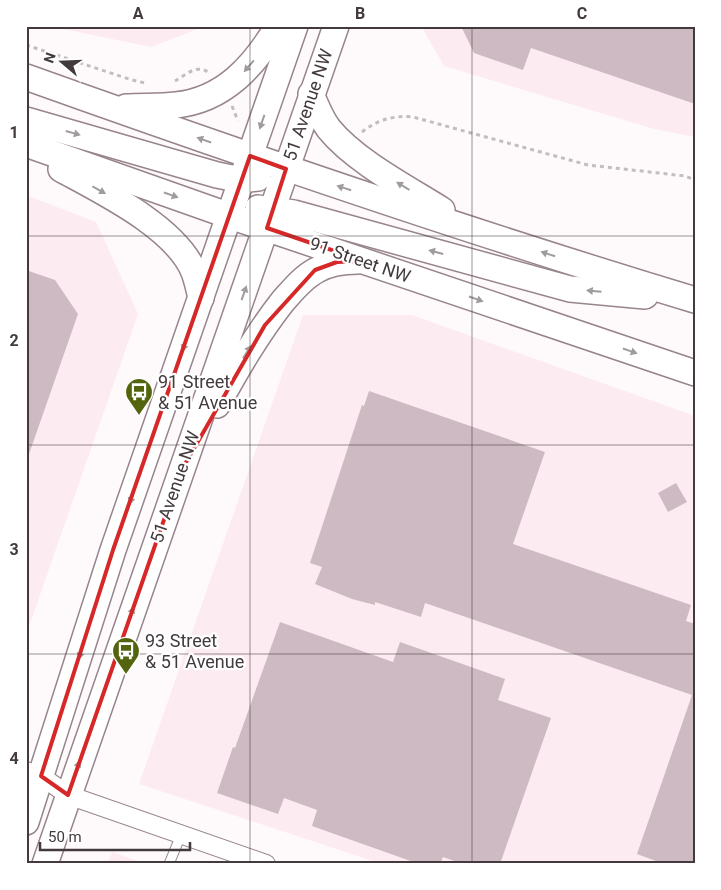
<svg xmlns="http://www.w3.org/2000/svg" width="721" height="890" viewBox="0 0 721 890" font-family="Roboto,sans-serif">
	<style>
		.built { fill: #fdebf2 }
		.building { fill: #cebac2 }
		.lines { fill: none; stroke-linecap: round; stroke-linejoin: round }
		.service-casing { stroke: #97848c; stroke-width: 11 }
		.minor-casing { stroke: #97848c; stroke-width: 20 }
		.secondary-casing { stroke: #97848c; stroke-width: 28 }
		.path { stroke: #c2bdbf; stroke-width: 3; stroke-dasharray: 4 4; stroke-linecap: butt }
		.service { stroke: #fff; stroke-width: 9 }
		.minor { stroke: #fff; stroke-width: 18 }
		.secondary { stroke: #fff; stroke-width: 25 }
		.oneway { fill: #a09c9e }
		.marked { fill: none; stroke: #d62828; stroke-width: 4; stroke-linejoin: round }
		.grid { fill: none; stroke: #423a3d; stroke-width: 1; stroke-opacity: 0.55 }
		.labels { text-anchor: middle; stroke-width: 4.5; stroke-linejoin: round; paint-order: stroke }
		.street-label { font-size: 18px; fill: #423a3d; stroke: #fff }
		.poi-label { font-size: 18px; fill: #423a3d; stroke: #fff; text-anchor: start }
		.neatline { fill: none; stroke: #423a3d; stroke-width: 2 }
		.grid-label { font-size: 16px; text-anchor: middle; font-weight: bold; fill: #423a3d }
	</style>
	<rect width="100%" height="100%" fill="#fefafb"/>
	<g class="built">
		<path d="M 48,26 L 205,26 L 151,47 Z"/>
		<path d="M 421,26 L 695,26 L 695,137 L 654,129 L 444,66 Z"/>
		<path d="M 26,195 L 96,222 L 138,314 L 26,635 Z"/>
		<path d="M 303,315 L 412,315 L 695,416 L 695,864 L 382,864 L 139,784 Z"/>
		<path d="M 112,852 L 146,864 L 108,864 Z"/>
	</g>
	<g class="building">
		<path d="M 461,26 L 695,26 L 695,104 L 531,48 L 523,70 L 474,53 Z"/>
		<path d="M 26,270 L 55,280 L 78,314 L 29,454 L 26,453 Z"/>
		<path d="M 369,391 L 545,452 L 513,544 L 691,605 L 686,621 L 695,624 L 695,864 L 664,864 L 637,854 L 692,695 L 425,603 L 421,617 L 375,602 L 375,605 L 352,599 L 315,584 L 322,567 L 310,563 L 362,405 L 364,406 Z"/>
		<path d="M 676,483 L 687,502 L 668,512 L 658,493 Z"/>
		<path d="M 280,622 L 393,662 L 400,642 L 505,679 L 498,700 L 551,718 L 500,864 L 463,864 L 443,857 L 440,864 L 419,864 L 312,826 L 317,810 L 284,798 L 278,814 L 217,793 L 233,747 L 235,748 Z"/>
	</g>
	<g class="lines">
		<defs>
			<path id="service" d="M 169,864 L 181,835"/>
			<path id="minor" d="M 26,771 L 41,776 L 68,795 L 266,864"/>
			<g id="secondary">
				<path d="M 26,77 C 247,156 470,232 695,300"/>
				<path d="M 311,94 C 316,105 321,119 329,129 C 355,161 407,188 442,210"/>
				<path d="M 126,107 C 143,106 160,107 176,105 C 224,100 254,66 278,26"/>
				<path d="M 26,120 L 217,175 L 242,180 L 258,178"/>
				<path d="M 26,144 L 230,216 L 695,373"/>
				<path d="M 61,169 C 101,191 176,227 194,272 C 197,280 199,289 201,298"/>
				<path d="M 258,208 L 294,213 L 570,289 L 645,296"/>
				<path d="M 217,405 C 237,369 257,334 283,301 C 293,290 303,277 317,270 C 329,263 344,261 358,261"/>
				<path d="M 26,822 L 113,550 L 295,26"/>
				<path d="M 45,864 L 336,26"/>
			</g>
		</defs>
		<use href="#service" class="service-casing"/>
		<use href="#minor" class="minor-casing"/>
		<use href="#secondary" class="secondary-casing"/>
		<g class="path">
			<path d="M 26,45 L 132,80 L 145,83"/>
			<path d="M 175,81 C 186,75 197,63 209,73"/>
			<path d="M 232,106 L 238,121"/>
			<path d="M 362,132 C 377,120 394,115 413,117 L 588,165 L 685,176 L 695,180"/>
		</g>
		<use href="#service" class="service"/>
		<use href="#minor" class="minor"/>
		<use href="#secondary" class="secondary"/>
	</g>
	<defs><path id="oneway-solid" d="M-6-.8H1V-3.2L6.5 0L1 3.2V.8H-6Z" transform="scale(1.25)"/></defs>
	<g class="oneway">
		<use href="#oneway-solid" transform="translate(249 66) rotate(131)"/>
		<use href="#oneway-solid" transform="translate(262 122) rotate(109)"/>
		<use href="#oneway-solid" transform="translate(73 133) rotate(16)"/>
		<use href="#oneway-solid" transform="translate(204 140) rotate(-161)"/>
		<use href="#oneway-solid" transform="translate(403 186) rotate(-149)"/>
		<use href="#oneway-solid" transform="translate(344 188) rotate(-162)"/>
		<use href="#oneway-solid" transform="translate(99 190) rotate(29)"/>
		<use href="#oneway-solid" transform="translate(171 195) rotate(19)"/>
		<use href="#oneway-solid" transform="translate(436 252) rotate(-165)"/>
		<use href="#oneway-solid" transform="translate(548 254) rotate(-162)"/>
		<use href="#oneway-solid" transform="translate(594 291) rotate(-175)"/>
		<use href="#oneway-solid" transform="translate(244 293) rotate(-71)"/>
		<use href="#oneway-solid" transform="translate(476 299) rotate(19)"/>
		<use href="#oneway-solid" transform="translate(185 344) rotate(109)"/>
		<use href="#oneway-solid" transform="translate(630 351) rotate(19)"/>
		<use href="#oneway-solid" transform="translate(247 352) rotate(-58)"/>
		<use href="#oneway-solid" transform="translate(132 497) rotate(110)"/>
		<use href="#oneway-solid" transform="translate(131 614) rotate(-71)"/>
		<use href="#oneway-solid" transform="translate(81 652) rotate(108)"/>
		<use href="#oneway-solid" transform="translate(77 768) rotate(-71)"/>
	</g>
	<path class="marked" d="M 250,156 L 286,169 L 267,228 L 364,261 L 337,262 L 315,270 L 265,325 L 181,471 L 68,795 L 41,776 L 113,550 Z"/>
	<path class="grid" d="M 250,26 L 250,864M 472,26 L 472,864M 26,236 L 695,236M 26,445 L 695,445M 26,654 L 695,654"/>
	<defs>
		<symbol id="bus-pin" viewBox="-11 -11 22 30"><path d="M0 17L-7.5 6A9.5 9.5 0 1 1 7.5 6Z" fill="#52650e" stroke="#fff"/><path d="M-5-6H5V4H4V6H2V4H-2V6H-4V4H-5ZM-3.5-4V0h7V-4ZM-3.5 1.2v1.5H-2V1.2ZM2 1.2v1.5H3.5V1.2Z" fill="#fff"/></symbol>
	</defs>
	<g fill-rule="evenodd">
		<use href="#bus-pin" x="123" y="376" width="32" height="43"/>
		<use href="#bus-pin" x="110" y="635" width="32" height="43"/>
	</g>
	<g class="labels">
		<g class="street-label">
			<text transform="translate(308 105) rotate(-71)" y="6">51 Avenue NW</text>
			<text transform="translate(360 260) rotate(19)" y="6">91 Street NW</text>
			<text transform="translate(175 487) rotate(-71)" y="6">51 Avenue NW</text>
		</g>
		<g class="poi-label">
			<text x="158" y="388">91 Street<tspan x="158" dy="21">&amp; 51 Avenue</tspan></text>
			<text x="145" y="647">93 Street<tspan x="145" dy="21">&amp; 51 Avenue</tspan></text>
		</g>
	</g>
	<rect width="721" height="890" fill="none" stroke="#ffffff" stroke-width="55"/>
	<g transform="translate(62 62) rotate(289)" stroke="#ffffff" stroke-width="4" paint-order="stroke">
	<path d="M0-4L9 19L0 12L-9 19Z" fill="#423a3d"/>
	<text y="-8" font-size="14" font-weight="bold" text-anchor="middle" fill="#423a3d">N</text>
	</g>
	<path d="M40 842v8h150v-8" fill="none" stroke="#423a3d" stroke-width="2.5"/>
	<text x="48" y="842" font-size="15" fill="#423a3d" stroke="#ffffff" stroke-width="4" paint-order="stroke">50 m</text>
	<rect x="28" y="28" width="666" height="834" class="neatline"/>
	<g class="grid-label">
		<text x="138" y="19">A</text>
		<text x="360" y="19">B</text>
		<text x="582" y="19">C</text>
		<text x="14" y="138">1</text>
		<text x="14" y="346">2</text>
		<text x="14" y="555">3</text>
		<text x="14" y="764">4</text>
	</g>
</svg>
